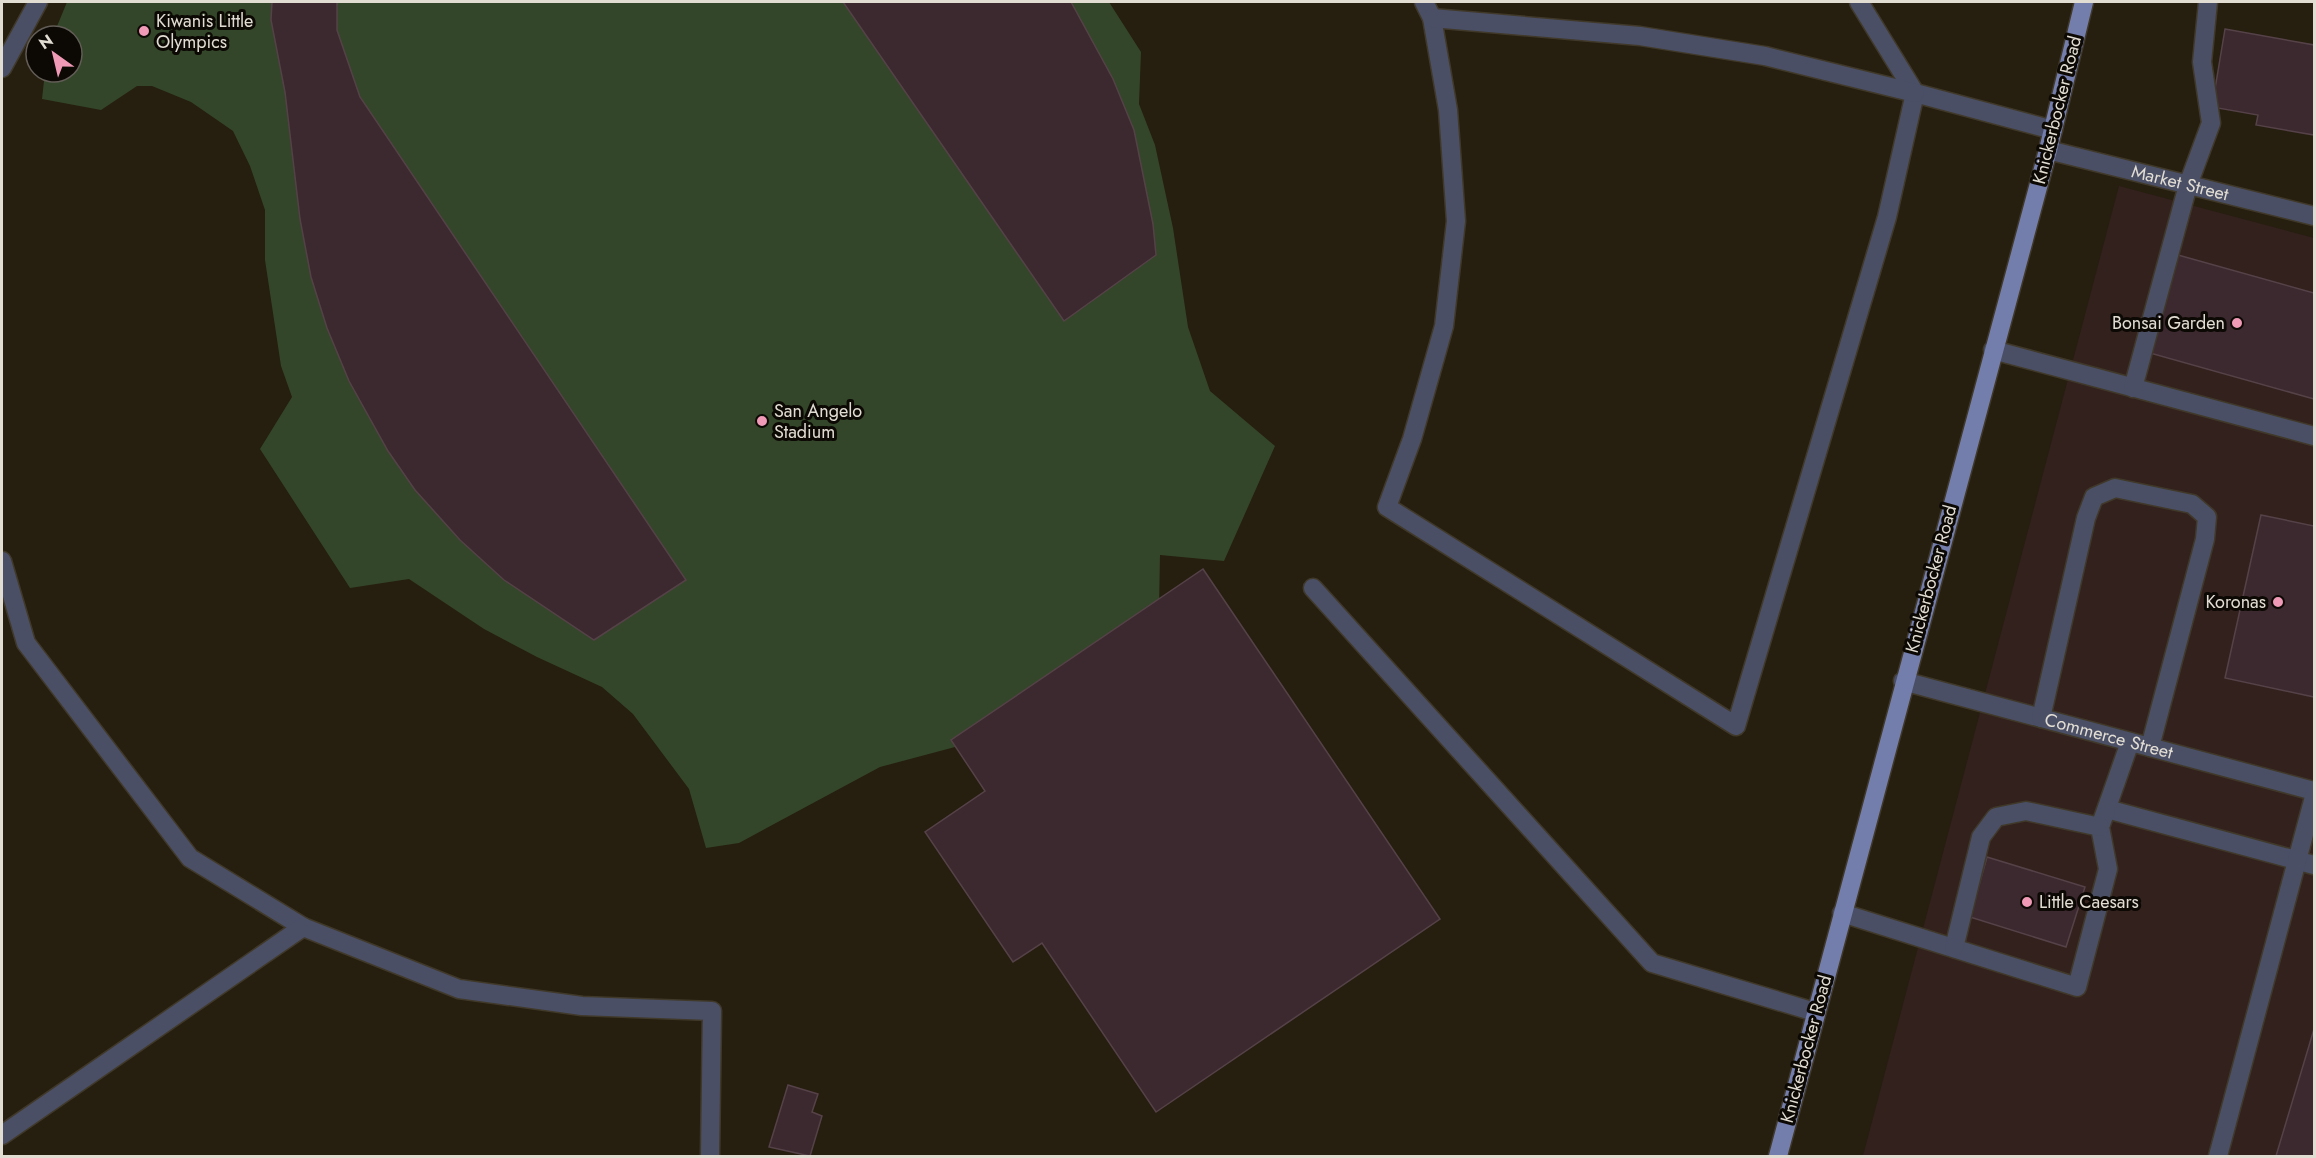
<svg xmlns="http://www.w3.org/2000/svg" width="2316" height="1158" viewBox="0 0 2316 1158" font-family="Jost,sans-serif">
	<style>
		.commercial { fill: #33211d }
		.green { fill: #334629 }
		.building { fill: #3b292f; stroke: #554248; stroke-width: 1.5 }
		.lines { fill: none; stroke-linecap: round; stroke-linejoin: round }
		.minor-casing { stroke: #40392a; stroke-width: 21 }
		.major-casing { stroke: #40392a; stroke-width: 21 }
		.minor { stroke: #4a4f66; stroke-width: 18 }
		.major { stroke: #747ead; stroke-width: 18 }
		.poi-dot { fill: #f09ab7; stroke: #0c0804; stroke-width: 2 }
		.labels { text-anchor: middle; stroke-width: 6; stroke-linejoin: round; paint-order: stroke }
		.poi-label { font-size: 18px; fill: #e2ddd3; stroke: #0c0804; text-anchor: start }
		.street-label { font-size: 18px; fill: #e2ddd3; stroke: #0c0804 }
	</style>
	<rect width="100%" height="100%" fill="#261e0f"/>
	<path class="commercial" d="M 2119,186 L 2314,238 L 2314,1156 L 1863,1156 Z"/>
	<path class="green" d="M 67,2 L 1109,2 L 1141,52 L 1139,104 L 1155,145 L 1173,228 L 1188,327 L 1210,391 L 1275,446 L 1224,561 L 1160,555 L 1159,610 L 955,747 L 880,767 L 739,843 L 706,848 L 689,789 L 633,714 L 602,687 L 537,657 L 484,629 L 409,579 L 350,588 L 260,449 L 292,397 L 281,366 L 265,260 L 265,210 L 250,166 L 233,131 L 191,102 L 152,86 L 137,86 L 101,110 L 42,99 L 45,72 L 72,72 L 72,36 L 53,36 Z"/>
	<g class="building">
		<path d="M 272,2 L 337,2 L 337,30 L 360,97 L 686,580 L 594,640 L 504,580 L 460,540 L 415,490 L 388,451 L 349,381 L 327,328 L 311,277 L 300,219 L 285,92 L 271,20 Z"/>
		<path d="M 843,2 L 1071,2 L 1113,79 L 1134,130 L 1153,224 L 1156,255 L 1064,321 Z"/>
		<path d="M 2225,29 L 2314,45 L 2314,135 L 2256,125 L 2258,115 L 2212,107 Z"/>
		<path d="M 2178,255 L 2314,293 L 2314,399 L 2150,353 Z"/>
		<path d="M 2261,515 L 2314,526 L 2314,697 L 2225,678 Z"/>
		<path d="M 1203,569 L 1440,919 L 1156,1112 L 1042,943 L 1013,962 L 925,832 L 985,791 L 951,740 Z"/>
		<path d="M 1987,857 L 2085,887 L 2066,947 L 1970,917 Z"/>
		<path d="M 2314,1029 L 2314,1156 L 2276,1156 Z"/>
		<path d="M 788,1085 L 818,1094 L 812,1112 L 822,1116 L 810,1156 L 769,1147 Z"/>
	</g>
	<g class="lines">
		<defs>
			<g id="minor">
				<path d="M 1424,2 L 1432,18 L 1448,110 L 1456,221 L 1444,326 L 1412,439 L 1387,507 L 1736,726 L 1887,217 L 1915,93 L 2053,130"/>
				<path d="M 1859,2 L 1915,93"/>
				<path d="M 1432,18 L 1640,36 L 1765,56 L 1915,93"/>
				<path d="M 2,68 L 38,2"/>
				<path id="s1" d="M 2048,150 L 2314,216"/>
				<path d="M 1993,350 L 2314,436"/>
				<path d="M 2133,388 L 2188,185 L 2211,123 L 2202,62 L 2208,2"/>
				<path d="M 2,561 L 26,643 L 190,858 L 303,927"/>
				<path d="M 1313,588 L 1652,963 L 1815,1012"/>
				<path id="s2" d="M 1903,681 L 2314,791"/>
				<path d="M 2041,718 L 2086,518 L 2094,497 L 2115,488 L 2192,504 L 2207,517 L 2205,539 L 2150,747"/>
				<path d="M 2107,809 L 2314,865"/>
				<path d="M 1842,913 L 2077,987 L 2108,869 L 2100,827 L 2130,742"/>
				<path d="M 1954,948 L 1981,837 L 1996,817 L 2026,811 L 2100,827"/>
				<path d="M 2,1135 L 303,927 L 459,989 L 582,1006 L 712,1011 L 710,1156"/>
				<path d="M 2218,1156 L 2314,797"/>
			</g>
			<path id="major" d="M 1778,1156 L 2048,150 L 2084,2"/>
		</defs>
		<use href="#minor" class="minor-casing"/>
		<use href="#major" class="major-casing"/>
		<use href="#minor" class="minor"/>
		<use href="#major" class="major"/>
	</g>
	<g class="poi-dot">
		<circle cx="144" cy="31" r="6"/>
		<circle cx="2237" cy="323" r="6"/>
		<circle cx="762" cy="421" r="6"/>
		<circle cx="2278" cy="602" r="6"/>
		<circle cx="2027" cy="902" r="6"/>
	</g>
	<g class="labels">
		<g class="poi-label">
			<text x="156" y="27">Kiwanis Little<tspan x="156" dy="21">Olympics</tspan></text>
			<text x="2225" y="329" text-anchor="end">Bonsai Garden</text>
			<text x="774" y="417">San Angelo<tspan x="774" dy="21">Stadium</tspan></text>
			<text x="2266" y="608" text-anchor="end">Koronas</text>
			<text x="2039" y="908">Little Caesars</text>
		</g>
		<g class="street-label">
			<text transform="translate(2057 110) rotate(-76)" y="6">Knickerbocker Road</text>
			<text dy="6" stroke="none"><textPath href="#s1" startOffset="136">Market Street</textPath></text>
			<text transform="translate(1931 579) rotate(-75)" y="6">Knickerbocker Road</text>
			<text dy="6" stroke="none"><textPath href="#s2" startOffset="213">Commerce Street</textPath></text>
			<text transform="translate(1806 1049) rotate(-75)" y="6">Knickerbocker Road</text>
		</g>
	</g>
	<rect width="2316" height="1158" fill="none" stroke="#e2ddd3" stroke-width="6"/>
	<g transform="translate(54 54) rotate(326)"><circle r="28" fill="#0c0804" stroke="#625d57" stroke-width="1.5"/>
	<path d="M0-4.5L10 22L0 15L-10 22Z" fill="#f09ab7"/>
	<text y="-9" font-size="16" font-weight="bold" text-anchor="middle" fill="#e2ddd3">N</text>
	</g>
</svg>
